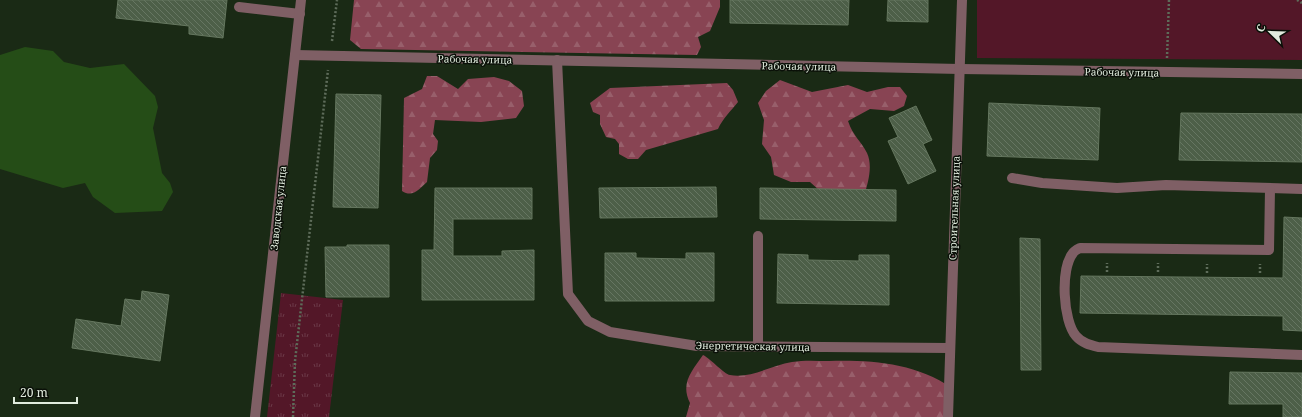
<svg xmlns="http://www.w3.org/2000/svg" width="1302" height="417" viewBox="0 0 1302 417" font-family="'Noto Serif',serif">
	<style>
		.grass { fill: url(#grass-tufts) }
		.forest { fill: url(#forest-firs) }
		.green { fill: #531728 }
		.water { fill: #254d17 }
		.building { fill: url(#building-back-hatch); stroke: #65775f }
		.lines { fill: none; stroke-linecap: round; stroke-linejoin: round }
		.path { stroke: #5e6c5a; stroke-width: 2.5; stroke-dasharray: 2 2; stroke-linecap: butt }
		.minor { stroke: #7f5f65; stroke-width: 10 }
		.labels { text-anchor: middle; stroke-width: 3; stroke-linejoin: round; paint-order: stroke }
		.street-label { font-size: 10px; fill: #e0ebdd; stroke: #0a1008 }
	</style>
	<defs>
		<pattern id="grass-tufts" width="24" height="20" patternUnits="userSpaceOnUse"><rect width="24" height="20" fill="#531728"/><path d="M3 7l-1-3M5 7V3M7 7l1-3M15 17l-1-3M17 17v-4M19 17l1-3" fill="none" stroke="#6b3947"/></pattern>
		<pattern id="forest-firs" width="22" height="20" patternUnits="userSpaceOnUse"><rect width="22" height="20" fill="#884453"/><path d="M5 1l3.5 6h-7zM16 11l3.5 6h-7z" fill="#985f6b"/></pattern>
		<pattern id="building-back-hatch" width="6" height="6" patternUnits="userSpaceOnUse"><rect width="6" height="6" fill="#4d5f48"/><path d="M-1 5l2 2M0 0l6 6M5-1l2 2" fill="none" stroke="#667662"/></pattern>
	</defs>
	<rect width="100%" height="100%" fill="#1a2a15"/>
	<path class="grass" d="M 281,293 L 343,300 L 329,417 L 267,417 Z"/>
	<g class="forest">
		<path d="M 354,0 L 720,0 L 720,7 L 710,31 L 698,37 L 701,47 L 697,55 L 361,49 L 350,40 Z"/>
		<path d="M 427,76 L 437,76 L 458,89 L 468,79 L 494,77 L 509,81 L 522,91 L 524,106 L 516,118 L 481,122 L 435,120 L 433,134 L 438,141 L 437,150 L 430,158 L 427,182 C 419,189 413,198 402,191 L 404,98 L 422,89 Z"/>
		<path d="M 780,80 L 812,92 L 848,85 L 867,92 L 888,87 L 900,87 L 907,96 L 904,106 L 894,111 L 870,109 L 848,121 C 853,136 861,141 867,153 C 873,166 868,183 864,196 L 829,199 L 810,182 L 791,182 L 774,175 L 771,157 L 762,144 L 764,120 L 758,103 L 766,91 Z"/>
		<path d="M 727,83 L 733,90 L 738,102 C 731,111 723,118 718,129 L 646,150 L 638,159 L 628,159 L 619,154 L 619,144 L 615,139 L 606,137 L 600,124 L 600,115 L 593,112 L 590,103 L 610,88 Z"/>
		<path d="M 703,355 C 711,359 724,374 730,375 C 750,379 772,365 792,362 C 804,360 817,361 829,361 C 873,360 915,363 952,388 L 952,417 L 686,417 L 690,403 C 680,383 692,371 703,355 Z"/>
	</g>
	<path class="green" d="M 977,0 L 1302,0 L 1302,60 L 977,58 Z"/>
	<path class="water" d="M 25,47 L 53,51 L 64,62 L 90,68 L 124,64 L 155,96 L 158,107 L 153,128 L 162,173 L 170,183 L 173,192 L 162,211 L 115,213 L 93,197 L 85,183 L 63,188 L 0,169 L 0,55 Z"/>
	<g class="building">
		<path d="M 118,0 L 227,0 L 223,38 L 189,34 L 189,26 L 116,18 Z"/>
		<path d="M 730,0 L 849,0 L 848,25 L 730,23 Z"/>
		<path d="M 888,0 L 928,0 L 928,22 L 887,21 Z"/>
		<path d="M 336,94 L 381,95 L 378,208 L 333,207 Z"/>
		<path d="M 989,103 L 1100,108 L 1098,160 L 987,156 Z"/>
		<path d="M 916,106 L 932,140 L 923,144 L 936,171 L 908,184 L 888,141 L 898,137 L 889,118 Z"/>
		<path d="M 1181,113 L 1302,114 L 1302,162 L 1179,160 Z"/>
		<path d="M 716,187 L 717,217 L 600,218 L 599,188 Z"/>
		<path d="M 435,188 L 532,188 L 532,219 L 453,219 L 453,256 L 502,256 L 502,251 L 534,250 L 534,300 L 422,300 L 422,250 L 434,250 Z"/>
		<path d="M 760,188 L 896,190 L 896,221 L 760,219 Z"/>
		<path d="M 1284,217 L 1302,218 L 1302,331 L 1283,330 L 1283,316 L 1080,313 L 1081,276 L 1283,278 Z"/>
		<path d="M 1020,238 L 1040,239 L 1041,370 L 1021,370 Z"/>
		<path d="M 347,245 L 389,245 L 389,297 L 326,297 L 325,247 L 347,247 Z"/>
		<path d="M 605,253 L 636,253 L 636,258 L 686,259 L 686,253 L 714,253 L 714,301 L 605,301 Z"/>
		<path d="M 778,254 L 808,255 L 808,260 L 859,261 L 859,255 L 889,255 L 889,305 L 777,303 Z"/>
		<path d="M 142,291 L 169,295 L 160,361 L 72,348 L 76,319 L 121,326 L 125,299 L 141,301 Z"/>
		<path d="M 1230,372 L 1302,373 L 1302,417 L 1283,417 L 1283,404 L 1229,404 Z"/>
	</g>
	<g class="lines">
		<g class="path">
			<path d="M 1297,0 L 1302,3"/>
			<path d="M 332,41 L 337,0"/>
			<path d="M 1167,58 L 1169,0"/>
			<path d="M 1107,272 L 1107,263"/>
			<path d="M 1158,272 L 1158,263"/>
			<path d="M 1207,273 L 1207,264"/>
			<path d="M 1260,273 L 1260,264"/>
			<path d="M 293,417 L 295,361 L 328,70"/>
		</g>
		<g class="minor">
			<path d="M 239,7 L 300,14"/>
			<path d="M 295,55 L 960,69 L 1302,74"/>
			<path d="M 557,60 L 568,294 L 588,321 L 610,332 L 697,346 L 949,348"/>
			<path d="M 1012,178 L 1042,183 L 1117,188 L 1166,185 L 1302,189"/>
			<path d="M 1270,189 L 1269,250 L 1080,248 C 1078,249 1074,251 1073,253 C 1060,269 1063,321 1076,336 C 1082,343 1090,345 1098,347 L 1302,355"/>
			<path d="M 758,346 L 758,236"/>
			<path d="M 255,417 L 301,0"/>
			<path d="M 948,417 L 962,0"/>
		</g>
	</g>
	<g class="labels">
		<g class="street-label">
			<text transform="translate(475 59) rotate(1)" y="4">Рабочая улица</text>
			<text transform="translate(799 66) rotate(1)" y="4">Рабочая улица</text>
			<text transform="translate(1122 72) rotate(1)" y="4">Рабочая улица</text>
			<text transform="translate(278 208) rotate(-84)" y="4">Заводская улица</text>
			<text transform="translate(954 208) rotate(-88)" y="4">Строительная улица</text>
			<text transform="translate(753 346) rotate(1)" y="4">Энергетическая улица</text>
		</g>
	</g>
	<g transform="translate(1270 32) rotate(293)" stroke="#0a1008" stroke-width="3" paint-order="stroke">
	<path d="M0-3L7 15L0 10L-7 15Z" fill="#e0ebdd"/>
	<text y="-6" font-size="11" font-weight="bold" text-anchor="middle" fill="#e0ebdd">С</text>
	</g>
	<path d="M14 397v6h63v-6" fill="none" stroke="#e0ebdd" stroke-width="2"/>
	<text x="20" y="397" font-size="12" fill="#e0ebdd" stroke="#0a1008" stroke-width="3" paint-order="stroke">20 m</text>
</svg>
